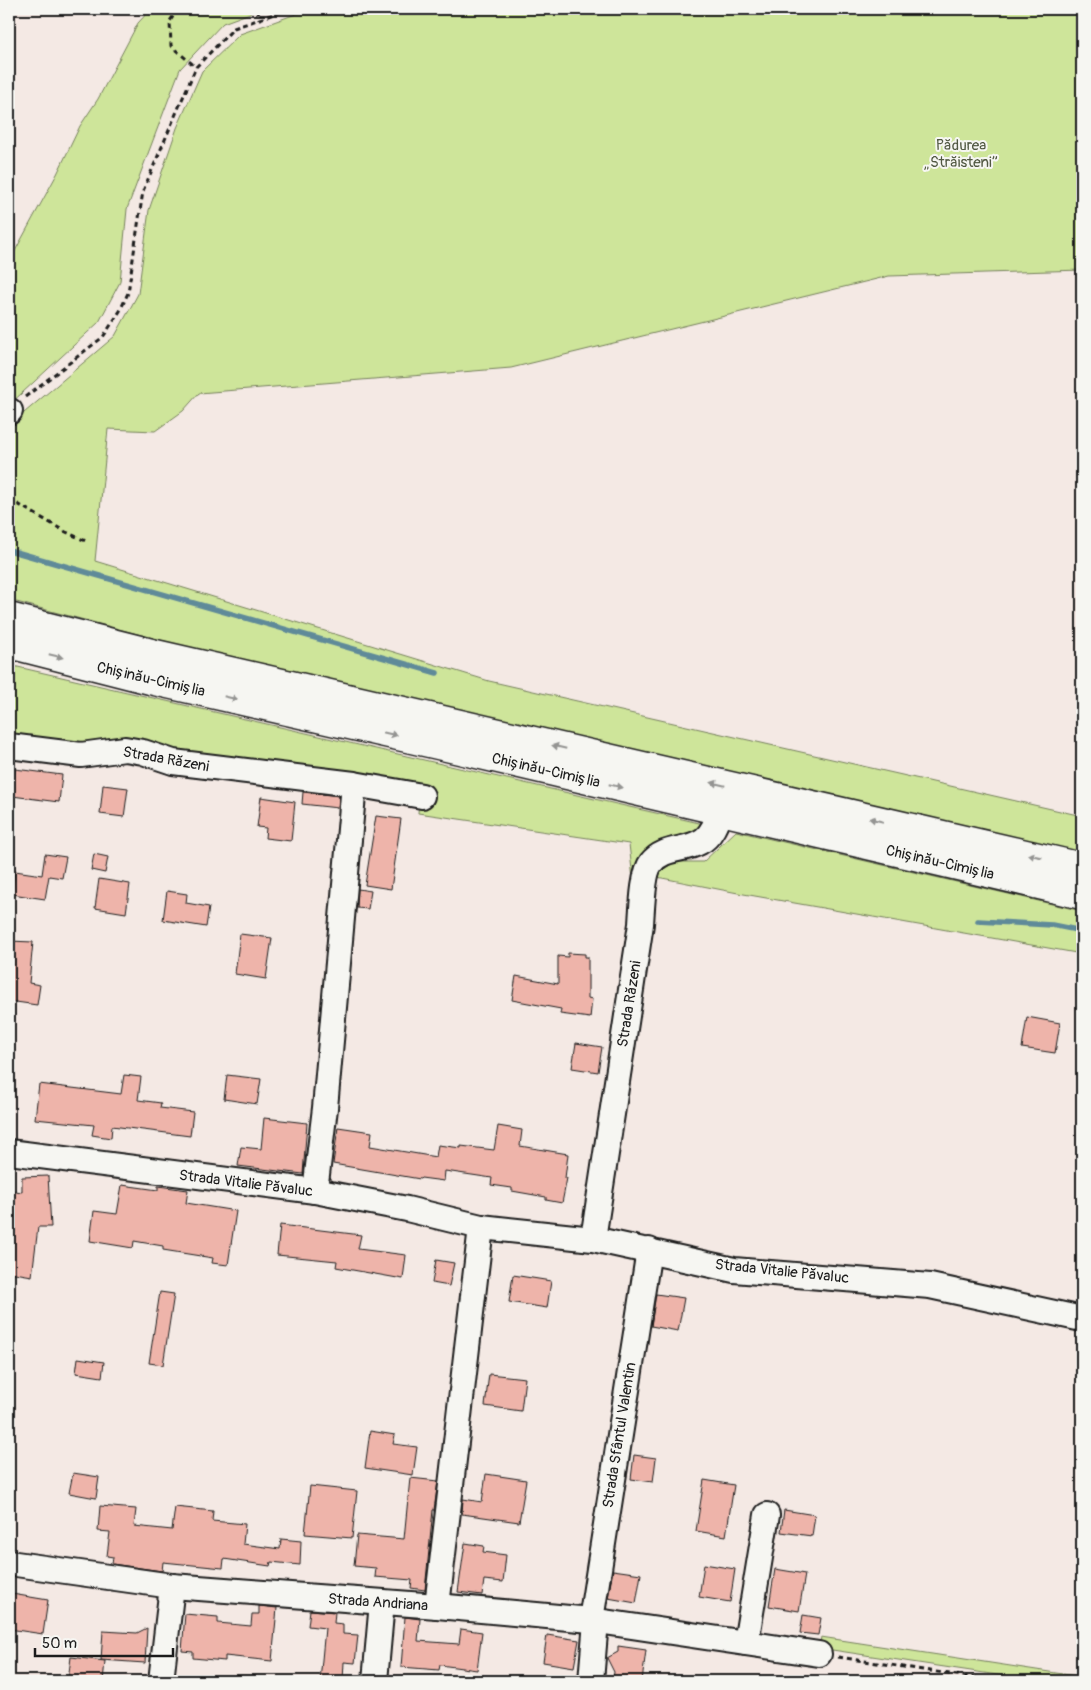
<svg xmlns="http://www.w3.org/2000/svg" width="1091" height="1690" viewBox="0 0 1091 1690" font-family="Pangolin,sans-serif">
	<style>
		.green { fill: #cee59a; stroke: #75805b }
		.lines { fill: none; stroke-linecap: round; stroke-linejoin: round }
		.stream { stroke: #5f8a99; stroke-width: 5.5 }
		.building { fill: #eeb4aa; stroke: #1c1c1c }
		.minor-casing { stroke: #1c1c1c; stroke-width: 28 }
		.highway-casing { stroke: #1c1c1c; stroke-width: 31 }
		.path { stroke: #1c1c1c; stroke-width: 3; stroke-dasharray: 5 4; stroke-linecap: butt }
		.minor { stroke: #f6f6f2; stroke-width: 24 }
		.highway { stroke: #f6f6f2; stroke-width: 28 }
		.oneway { fill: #949492 }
		.labels { text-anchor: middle; stroke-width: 4; stroke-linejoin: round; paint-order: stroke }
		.park-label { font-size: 15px; fill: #515842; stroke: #f6f6f2 }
		.street-label { font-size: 15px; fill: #1c1c1c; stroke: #f6f6f2 }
	</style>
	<rect width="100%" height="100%" fill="#f4e9e4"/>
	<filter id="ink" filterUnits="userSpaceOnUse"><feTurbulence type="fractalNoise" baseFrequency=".02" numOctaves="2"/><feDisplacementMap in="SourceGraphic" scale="10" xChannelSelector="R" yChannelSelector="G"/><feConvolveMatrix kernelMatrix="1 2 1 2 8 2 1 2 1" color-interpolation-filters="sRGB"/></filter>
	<g filter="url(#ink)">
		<g class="green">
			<path d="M 151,9 L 261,9 L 223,23 L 180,69 L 127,209 L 120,282 L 99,322 L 9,405 L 11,375 L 9,373 L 9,262 L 57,174 L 80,126 L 98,99 L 138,23 Z"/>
			<path d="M 310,9 L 1082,9 L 1082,270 L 889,276 L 511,368 L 199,393 L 183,411 L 155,431 L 108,429 L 95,561 L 489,681 L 1082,816 L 1082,855 L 183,646 L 9,600 L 9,430 L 18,418 L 115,336 L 138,294 L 149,210 L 177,128 L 202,71 L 240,34 Z"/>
			<path d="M 9,665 L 708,825 L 647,857 L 633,879 L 629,844 L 418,813 L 420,788 L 9,739 Z"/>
			<path d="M 736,831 L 1082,911 L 1082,954 L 738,893 L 657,877 L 669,862 L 703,862 Z"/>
			<path d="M 821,1637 L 1082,1677 L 1082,1681 L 1037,1681 L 819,1648 Z"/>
		</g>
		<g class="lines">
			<g class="stream">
				<path d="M 9,550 L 437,673"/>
				<path d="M 978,921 L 1052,925 L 1082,931"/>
			</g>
		</g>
		<g class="building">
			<path d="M 15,769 L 62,775 L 59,802 L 12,796 Z"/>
			<path d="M 103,785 L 128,788 L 124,817 L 100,814 Z"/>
			<path d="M 303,792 L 339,796 L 338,808 L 302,804 Z"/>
			<path d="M 261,797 L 295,802 L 291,841 L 265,838 L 266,828 L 257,827 Z"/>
			<path d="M 376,816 L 401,819 L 391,889 L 365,885 Z"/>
			<path d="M 45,854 L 66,857 L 62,878 L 49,876 L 45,899 L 12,894 L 15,871 L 42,875 Z"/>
			<path d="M 94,854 L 108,857 L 105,873 L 91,870 Z"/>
			<path d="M 99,879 L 130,884 L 126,913 L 95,908 Z"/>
			<path d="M 358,889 L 371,891 L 368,909 L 357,908 Z"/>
			<path d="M 167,891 L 187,894 L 186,903 L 209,907 L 206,927 L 163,920 Z"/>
			<path d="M 240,934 L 272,938 L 266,979 L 235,974 Z"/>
			<path d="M 9,941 L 33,942 L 29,983 L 40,985 L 37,1005 L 9,1001 Z"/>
			<path d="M 568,953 L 585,954 L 585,957 L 588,957 L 588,998 L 592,999 L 590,1018 L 560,1014 L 561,1009 L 512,1000 L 516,976 L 558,984 L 558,956 L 568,957 Z"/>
			<path d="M 1027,1017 L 1060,1023 L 1055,1053 L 1022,1048 Z"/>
			<path d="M 576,1043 L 602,1047 L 598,1072 L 572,1068 Z"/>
			<path d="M 124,1075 L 141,1077 L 138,1100 L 161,1103 L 160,1108 L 193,1112 L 190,1136 L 112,1126 L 111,1138 L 92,1135 L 94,1125 L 35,1119 L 39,1084 L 121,1094 Z"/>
			<path d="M 227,1075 L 261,1079 L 257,1104 L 224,1099 Z"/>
			<path d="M 264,1118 L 307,1123 L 303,1174 L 238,1166 L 241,1147 L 261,1149 Z"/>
			<path d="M 498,1126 L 522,1130 L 520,1146 L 568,1154 L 565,1178 L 567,1178 L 562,1203 L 546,1200 L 546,1197 L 512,1191 L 512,1188 L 491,1185 L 492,1178 L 445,1171 L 444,1181 L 421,1178 L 420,1179 L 333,1164 L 338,1127 L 372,1132 L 370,1146 L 436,1157 L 438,1145 L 461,1148 L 461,1146 L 494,1150 Z"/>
			<path d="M 48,1176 L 51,1227 L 38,1227 L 32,1276 L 9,1272 L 9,1190 L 22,1192 L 22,1177 Z"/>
			<path d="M 122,1185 L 158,1190 L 158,1186 L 188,1190 L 186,1203 L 236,1211 L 228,1265 L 212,1263 L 213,1258 L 163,1250 L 163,1246 L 134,1241 L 133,1248 L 90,1241 L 94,1211 L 117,1214 Z"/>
			<path d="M 280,1225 L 361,1235 L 358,1249 L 406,1255 L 403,1279 L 336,1267 L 337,1261 L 277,1255 Z"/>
			<path d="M 436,1260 L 454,1263 L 449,1286 L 432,1283 Z"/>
			<path d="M 513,1275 L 551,1281 L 547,1308 L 509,1302 Z"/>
			<path d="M 160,1292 L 174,1294 L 163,1365 L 149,1363 Z"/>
			<path d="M 656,1294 L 684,1298 L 678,1331 L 651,1326 Z"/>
			<path d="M 78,1358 L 104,1362 L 102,1377 L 76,1373 Z"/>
			<path d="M 489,1374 L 525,1378 L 521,1411 L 485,1406 Z"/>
			<path d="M 370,1431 L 395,1435 L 393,1444 L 417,1447 L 413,1475 L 365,1468 Z"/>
			<path d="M 634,1455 L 656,1458 L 653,1482 L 631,1479 Z"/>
			<path d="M 73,1473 L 99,1477 L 96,1498 L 69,1493 Z"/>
			<path d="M 486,1474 L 526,1480 L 519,1522 L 462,1514 L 463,1499 L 482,1502 Z"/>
			<path d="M 410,1478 L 438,1481 L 434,1510 L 433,1510 L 425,1590 L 411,1588 L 412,1580 L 375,1577 L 376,1568 L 354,1566 L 357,1535 L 404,1539 Z"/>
			<path d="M 704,1480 L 734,1485 L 726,1536 L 696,1531 Z"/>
			<path d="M 310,1486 L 357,1491 L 352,1538 L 305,1534 Z"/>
			<path d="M 100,1506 L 136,1509 L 134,1526 L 172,1530 L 175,1507 L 213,1511 L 212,1521 L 245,1524 L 243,1544 L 280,1549 L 281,1539 L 301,1541 L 300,1565 L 271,1562 L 270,1566 L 224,1559 L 223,1568 L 163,1562 L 162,1571 L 112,1564 L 113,1557 L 107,1556 L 110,1532 L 98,1531 Z"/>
			<path d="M 784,1510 L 815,1515 L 812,1536 L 781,1532 Z"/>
			<path d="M 465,1543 L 484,1546 L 483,1552 L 506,1555 L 503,1582 L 484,1580 L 482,1595 L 458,1592 Z"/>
			<path d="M 704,1564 L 735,1569 L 730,1602 L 699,1597 Z"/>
			<path d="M 775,1569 L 805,1574 L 799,1611 L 769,1606 Z"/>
			<path d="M 613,1570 L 641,1574 L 636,1603 L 608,1598 Z"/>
			<path d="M 12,1594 L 48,1600 L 43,1634 L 9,1629 Z"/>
			<path d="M 259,1606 L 277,1608 L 272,1661 L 225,1656 L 225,1661 L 193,1658 L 193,1652 L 182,1651 L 185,1614 L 218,1617 L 218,1623 L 251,1626 L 252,1614 L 259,1614 Z"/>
			<path d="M 310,1610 L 335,1612 L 334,1623 L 343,1624 L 343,1634 L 358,1635 L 355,1663 L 344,1662 L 343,1681 L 320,1681 L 325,1628 L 308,1626 Z"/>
			<path d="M 803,1615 L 821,1618 L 818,1635 L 800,1633 Z"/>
			<path d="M 405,1617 L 420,1619 L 418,1641 L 459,1644 L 461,1629 L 482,1632 L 477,1670 L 440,1665 L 439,1670 L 401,1667 Z"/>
			<path d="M 147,1628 L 145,1663 L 101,1660 L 103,1631 L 137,1633 Z"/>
			<path d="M 547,1635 L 579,1640 L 574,1667 L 543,1662 Z"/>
			<path d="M 618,1646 L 646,1650 L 642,1681 L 613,1679 L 614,1672 L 607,1658 L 618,1652 Z"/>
			<path d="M 71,1657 L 105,1661 L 103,1681 L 68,1681 Z"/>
		</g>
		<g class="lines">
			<defs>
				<g id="minor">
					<path d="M 9,412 L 10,411"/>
					<path d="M 9,746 L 81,755 L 125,749 L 143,752 L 173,762 L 354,784 L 422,796"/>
					<path d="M 9,1152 L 315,1191 L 407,1209 L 481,1227 L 593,1239 L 734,1270 L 930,1286 L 1082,1319"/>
					<path d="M 315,1191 L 325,1108 L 354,784"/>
					<path d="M 593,1239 L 641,924 C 642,910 643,873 651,863 C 663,847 684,851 700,842 C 711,837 717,821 721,810"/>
					<path d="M 9,1563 L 172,1586 L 437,1606 L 591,1620 L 819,1654"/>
					<path d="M 437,1606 L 481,1227"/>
					<path d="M 591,1620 L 649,1250"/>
					<path d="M 746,1643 L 767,1515"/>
					<path d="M 161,1681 L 172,1586"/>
					<path d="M 375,1681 L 382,1602"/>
					<path d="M 591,1681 L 596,1621"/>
				</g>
				<g id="highway">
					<path d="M 9,617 L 156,654 L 1082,867"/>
					<path d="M 9,644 L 150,680 L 438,745 L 1082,895"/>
				</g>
			</defs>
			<use href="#minor" class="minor-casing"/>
			<use href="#highway" class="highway-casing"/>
			<g class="path">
				<path d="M 178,9 L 170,21 L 171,46 L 196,67"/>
				<path d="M 258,9 L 259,19"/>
				<path d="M 25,397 L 103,337 L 120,311 L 128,293 L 143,191 L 196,67 L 234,28 L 288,9"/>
				<path d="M 9,501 L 16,503 L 66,532 L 88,542"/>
				<path d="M 838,1657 L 996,1681"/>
			</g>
			<use href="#minor" class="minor"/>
			<use href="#highway" class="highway"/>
		</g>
		<defs><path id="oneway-solid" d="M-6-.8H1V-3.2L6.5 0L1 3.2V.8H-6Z" transform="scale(1.25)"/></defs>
		<g class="oneway">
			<use href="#oneway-solid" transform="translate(56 656) rotate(14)"/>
			<use href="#oneway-solid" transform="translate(231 698) rotate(13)"/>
			<use href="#oneway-solid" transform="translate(390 734) rotate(13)"/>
			<use href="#oneway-solid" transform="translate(559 747) rotate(-167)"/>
			<use href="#oneway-solid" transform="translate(718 784) rotate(-167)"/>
			<use href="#oneway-solid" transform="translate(616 786) rotate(13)"/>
			<use href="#oneway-solid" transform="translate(876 820) rotate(-167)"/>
			<use href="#oneway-solid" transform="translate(1035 856) rotate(-168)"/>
		</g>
	</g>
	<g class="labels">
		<g class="park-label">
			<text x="961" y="150">Pădurea<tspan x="961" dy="17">„Străisteni”</tspan></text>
		</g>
		<g class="street-label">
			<text transform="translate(151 679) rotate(13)" y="5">Chișinău-Cimișlia</text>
			<text transform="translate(166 759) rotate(10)" y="5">Strada Răzeni</text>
			<text transform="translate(546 770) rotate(13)" y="5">Chișinău-Cimișlia</text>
			<text transform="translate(940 862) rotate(13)" y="5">Chișinău-Cimișlia</text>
			<text transform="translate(629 1004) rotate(-81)" y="5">Strada Răzeni</text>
			<text transform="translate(246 1183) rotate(7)" y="5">Strada Vitalie Păvaluc</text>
			<text transform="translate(782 1271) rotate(6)" y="5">Strada Vitalie Păvaluc</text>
			<text transform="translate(619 1435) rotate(-81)" y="5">Strada Sfântul Valentin</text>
			<text transform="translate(378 1602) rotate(4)" y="5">Strada Andriana</text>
		</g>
	</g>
	<rect width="1091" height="1690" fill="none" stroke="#f6f6f2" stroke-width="30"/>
	<rect x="15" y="15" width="1061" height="1660" fill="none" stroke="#1c1c1c" stroke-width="2" filter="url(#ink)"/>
	<path d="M35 1648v8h138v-8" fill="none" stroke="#1c1c1c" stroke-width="2.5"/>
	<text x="42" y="1648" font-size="15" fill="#1c1c1c" stroke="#f6f6f2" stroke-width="4" paint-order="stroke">50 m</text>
</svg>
